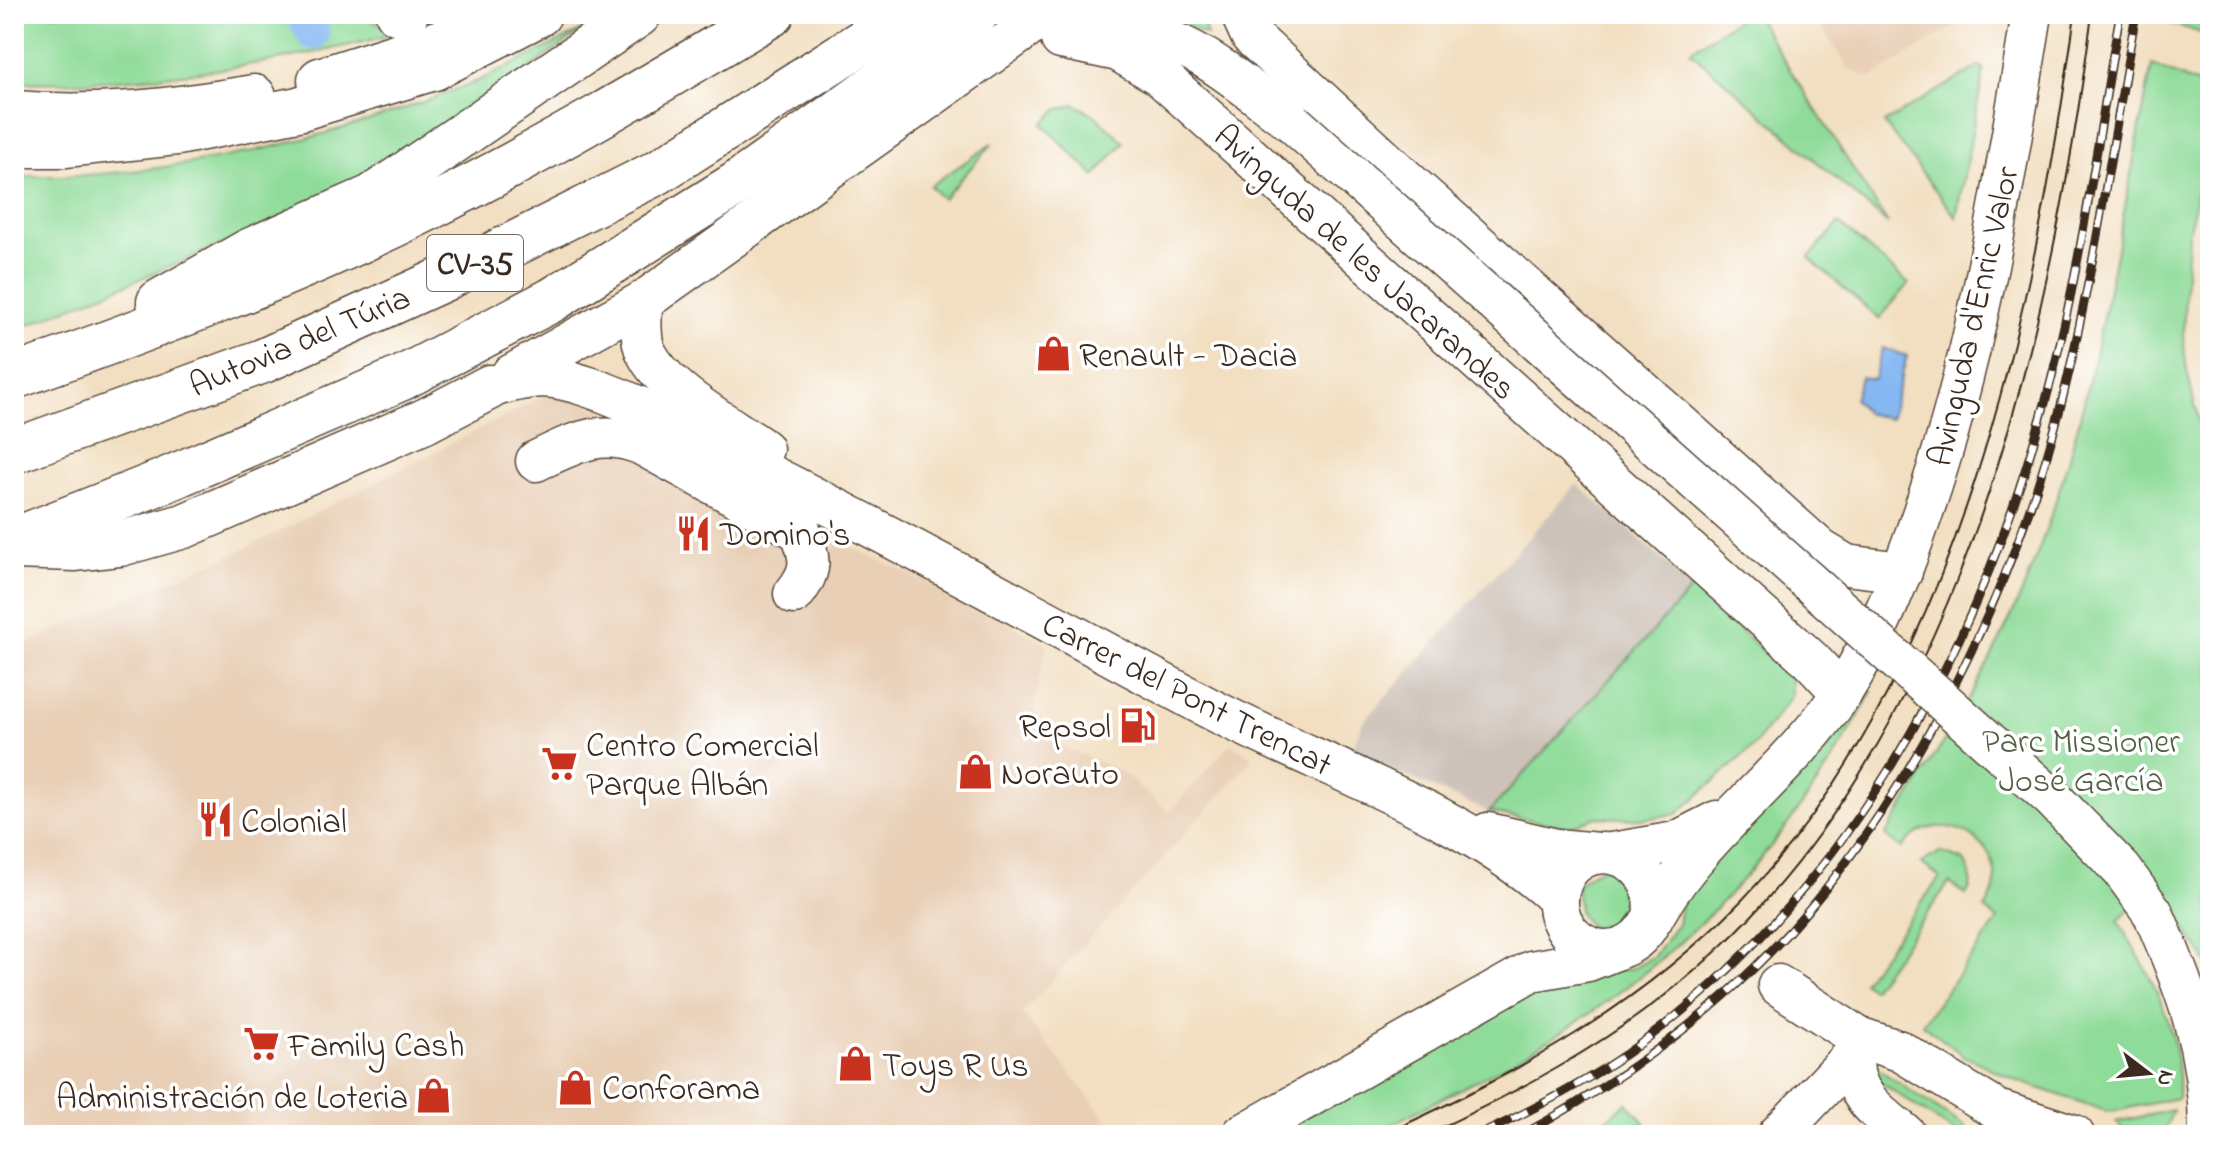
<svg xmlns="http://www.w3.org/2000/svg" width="2224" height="1149" viewBox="0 0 2224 1149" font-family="'Indie Flower',sans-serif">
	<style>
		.built { fill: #e8cfb5 }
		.industrial { fill: #cdc2b9 }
		.green { fill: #8fdb99; stroke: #65825c; stroke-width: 2 }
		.water { fill: #85b7f2; stroke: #607088; stroke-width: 2 }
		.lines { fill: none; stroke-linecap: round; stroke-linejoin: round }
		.canal { stroke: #85b7f2; stroke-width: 34 }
		.minor-casing { stroke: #564536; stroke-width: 43 }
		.major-casing { stroke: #564536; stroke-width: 47 }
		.highway-casing { stroke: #564536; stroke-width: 47 }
		.minor { stroke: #fff; stroke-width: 40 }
		.major { stroke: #fff; stroke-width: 44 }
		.highway { stroke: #fff; stroke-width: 44 }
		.tram { stroke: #3b2a1e; stroke-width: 2 }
		.rail-casing { stroke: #3b2a1e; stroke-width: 9 }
		.rail { stroke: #fff; stroke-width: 6; stroke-dasharray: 18; stroke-linecap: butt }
		.minor-bridge-casing { stroke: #564536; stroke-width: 43; stroke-linecap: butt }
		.minor-bridge { stroke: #fff; stroke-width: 40 }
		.labels { text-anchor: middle; stroke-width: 7; stroke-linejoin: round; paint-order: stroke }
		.shield { fill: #fff; stroke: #766a62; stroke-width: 2 }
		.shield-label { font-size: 32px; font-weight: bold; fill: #3b2a1e }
		.street-label { font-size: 34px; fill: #3b2a1e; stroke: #fff }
		.poi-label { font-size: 34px; fill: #3b2a1e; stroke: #fff; text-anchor: start }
		.park-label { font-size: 34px; fill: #545f43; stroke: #fff }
	</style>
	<rect width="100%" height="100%" fill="#fff"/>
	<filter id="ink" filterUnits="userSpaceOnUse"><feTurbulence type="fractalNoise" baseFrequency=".0125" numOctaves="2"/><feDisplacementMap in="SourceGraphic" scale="16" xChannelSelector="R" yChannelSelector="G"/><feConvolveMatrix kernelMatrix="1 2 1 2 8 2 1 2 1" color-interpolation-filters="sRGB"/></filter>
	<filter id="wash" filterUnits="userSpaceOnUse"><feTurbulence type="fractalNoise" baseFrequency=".006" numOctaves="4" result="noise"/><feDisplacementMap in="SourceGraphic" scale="32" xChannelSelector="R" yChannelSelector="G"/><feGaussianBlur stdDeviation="1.8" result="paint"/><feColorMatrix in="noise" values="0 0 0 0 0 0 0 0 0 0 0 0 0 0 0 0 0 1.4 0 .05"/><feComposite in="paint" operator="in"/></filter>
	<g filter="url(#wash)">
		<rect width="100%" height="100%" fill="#f2dfc1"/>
		<g class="built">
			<path d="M 1812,14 L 1973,14 L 1872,78 L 1850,70 Z"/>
			<path d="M 552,392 L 597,408 L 810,529 L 966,599 L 1047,644 L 1034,706 L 1037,726 L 1052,742 L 1121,771 L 1169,812 L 1231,744 L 1254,758 L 1022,1013 L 1119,1135 L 14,1135 L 14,648 L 247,548 Z"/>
		</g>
		<path class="industrial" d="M 1577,484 L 1693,587 L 1489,812 L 1351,752 L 1362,724 L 1371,713 Z"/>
		<g class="green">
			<path d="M 14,14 L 358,14 L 378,23 L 400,27 L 437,14 L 462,14 C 331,57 153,87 14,82 Z"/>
			<path d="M 1156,14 L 1200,14 L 1207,35 Z"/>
			<path d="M 1745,14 L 1755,14 L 1888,224 L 1690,51 Z"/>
			<path d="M 2158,14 L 2210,14 L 2210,36 L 2157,19 Z"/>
			<path d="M 587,28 C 512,79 439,136 359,179 C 249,238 129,282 14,331 L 14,176 C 166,180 325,141 466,86 C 507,69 547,47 587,28 Z"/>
			<path d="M 2152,65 L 2210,89 L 2210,152 L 2202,169 L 2188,235 L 2183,336 L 2187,371 L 2210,470 L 2210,967 L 2156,884 L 2118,921 C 2152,977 2182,1029 2178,1098 L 2109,1112 L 2015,1080 L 1964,1056 L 1922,1024 L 1998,920 L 1985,909 C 2024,851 1941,795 1902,848 L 1885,836 C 1933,759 1983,682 2019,599 C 2092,431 2116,243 2152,65 Z"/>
			<path d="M 1979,66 L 1984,70 L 1956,217 L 1884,123 Z"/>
			<path d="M 1075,104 L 1096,116 L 1124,142 L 1095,176 L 1042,124 L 1057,110 Z"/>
			<path d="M 993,143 L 943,199 L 930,186 Z"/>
			<path d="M 1839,223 L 1909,284 L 1879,319 L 1809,258 Z"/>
			<path d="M 1693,587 L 1791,677 L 1791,696 L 1754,746 L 1677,814 L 1643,819 L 1597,817 L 1568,827 L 1489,812 Z"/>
			<path d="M 1864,681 L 1872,691 C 1776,875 1640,1002 1454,1092 C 1430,1103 1384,1131 1360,1135 C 1333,1140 1301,1135 1274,1135 L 1548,980 L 1634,968 L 1654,956 L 1678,924 L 1683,889 L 1827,749 Z"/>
			<path d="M 1940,852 L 1963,860 C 1971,871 1974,883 1966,895 L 1949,883 L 1872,989 L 1863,982 L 1940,877 L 1921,863 Z"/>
			<path d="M 1607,865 L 1642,900 L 1625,927 C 1603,931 1579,930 1578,902 C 1577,895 1575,888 1579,883 C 1585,875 1599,870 1607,865 Z"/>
			<path d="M 1870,1064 L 1977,1135 L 1959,1135 L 1866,1073 Z"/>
			<path d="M 1627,1103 L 1655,1135 L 1587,1135 Z"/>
			<path d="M 2173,1110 L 2163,1135 C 2147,1135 2126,1137 2116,1122 Z"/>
		</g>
		<path class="water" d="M 1882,348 L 1907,356 L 1890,419 L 1866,413 L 1854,399 L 1861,377 L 1874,379 Z"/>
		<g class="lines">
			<path class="canal" d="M 302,14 L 313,33"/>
		</g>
	</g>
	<g filter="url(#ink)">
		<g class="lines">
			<defs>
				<g id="minor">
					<path d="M 396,14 L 408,14"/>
					<path d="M 1241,14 L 1251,36 L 1413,186 L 1821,550 L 1846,565 L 1902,572"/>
					<path d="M 1087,34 C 1173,17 1228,75 1292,122"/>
					<path d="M 1061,39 L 1118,51 L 1159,75 L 1812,661 L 1842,693"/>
					<path d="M 642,302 C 642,318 639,338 646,352 C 664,390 729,425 763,449"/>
					<path d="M 511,375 L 642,302 L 1047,14"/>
					<path d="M 490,387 C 534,376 546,372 589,387 C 653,408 714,447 774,477 C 919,550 1061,629 1205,706 C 1319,766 1464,812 1558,899"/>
					<path d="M 536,461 C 573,444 599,428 640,444 L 801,532 C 811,560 813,570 794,594"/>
					<path d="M 1488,833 L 1556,849 L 1598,853"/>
					<path d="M 1612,853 L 1676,842 L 1717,821"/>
					<path d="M 2153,913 C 2186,989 2210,1051 2209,1135"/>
					<path d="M 1653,918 C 1663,847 1573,829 1559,891 C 1550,931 1593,964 1629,944 C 1643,937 1650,922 1658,909 C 1706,828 1788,774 1841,694 C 1876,640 1901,576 1922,515 C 1979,352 2004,183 2032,14"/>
					<path d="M 1778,985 L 1858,1037 L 1900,1051 L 1997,1110 L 2074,1135"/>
					<path d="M 1854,1056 C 1848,1092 1881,1115 1906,1135"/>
					<path d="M 1242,1135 L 1531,971 L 1588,961 L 1616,950"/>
					<path d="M 1778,1135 L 1867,1041"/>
				</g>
				<g id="major">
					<path d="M 320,80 L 488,27"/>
					<path d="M 14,113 C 96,120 173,111 254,97"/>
				</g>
				<g id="highway">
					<path d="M 14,145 L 67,145 L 178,133 L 298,109 L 434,68 L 539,14"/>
					<path d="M 159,302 L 249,251 L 372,197 L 639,14"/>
					<path d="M 14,377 C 155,326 295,275 429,208 C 547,149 659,82 772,14"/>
					<path d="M 14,451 L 263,361 L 446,278 L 658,172 L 906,14"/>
					<path d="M 14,540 L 161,482 L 402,378 L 552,300 L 738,183 L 976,14"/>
					<path d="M 14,547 L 76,549 L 120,544 L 184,526 L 425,421 L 490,387"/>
				</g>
			</defs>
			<use href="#minor" class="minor-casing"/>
			<use href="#major" class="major-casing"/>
			<use href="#highway" class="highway-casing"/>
			<use href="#minor" class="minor"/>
			<use href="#major" class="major"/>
			<use href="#highway" class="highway"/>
			<g class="tram">
				<path d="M 1382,1135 C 1515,1075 1641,1005 1743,899 C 1957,675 2034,311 2075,14"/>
				<path d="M 1425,1135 C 1514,1094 1604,1046 1680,983 C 1954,757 2048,350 2092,14"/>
			</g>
			<defs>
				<g id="rail">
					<path d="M 1479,1135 C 1536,1108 1593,1079 1644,1041 C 1846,890 1972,660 2040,421 C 2078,289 2096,149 2120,14"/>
					<path d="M 1522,1135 C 1605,1089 1687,1034 1755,967 C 1899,827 2010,601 2060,409 C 2093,279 2112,145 2136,14"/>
				</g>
			</defs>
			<use href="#rail" class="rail-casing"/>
			<use href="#rail" class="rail"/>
			<defs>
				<path id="minor-bridge" d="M 1292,122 L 2052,798 L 2122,870 L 2153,913"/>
			</defs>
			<use href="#minor-bridge" class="minor-bridge-casing"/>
			<use href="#minor-bridge" class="minor-bridge"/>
		</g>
	</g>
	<defs>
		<symbol id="shop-bare" viewBox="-9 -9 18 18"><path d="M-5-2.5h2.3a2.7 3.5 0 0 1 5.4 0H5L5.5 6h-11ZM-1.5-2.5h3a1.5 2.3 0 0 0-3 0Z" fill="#c8321e" stroke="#fff" stroke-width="2.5" paint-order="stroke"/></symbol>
		<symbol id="restaurant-bare" viewBox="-9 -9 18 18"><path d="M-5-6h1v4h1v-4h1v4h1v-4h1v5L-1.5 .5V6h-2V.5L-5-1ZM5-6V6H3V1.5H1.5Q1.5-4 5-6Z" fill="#c8321e" stroke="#fff" stroke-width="2.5" paint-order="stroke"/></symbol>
		<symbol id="fuel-bare" viewBox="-9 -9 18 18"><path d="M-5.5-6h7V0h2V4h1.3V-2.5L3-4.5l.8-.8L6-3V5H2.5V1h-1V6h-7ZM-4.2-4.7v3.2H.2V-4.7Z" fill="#c8321e" stroke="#fff" stroke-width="2.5" paint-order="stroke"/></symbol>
		<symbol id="supermarket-bare" viewBox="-9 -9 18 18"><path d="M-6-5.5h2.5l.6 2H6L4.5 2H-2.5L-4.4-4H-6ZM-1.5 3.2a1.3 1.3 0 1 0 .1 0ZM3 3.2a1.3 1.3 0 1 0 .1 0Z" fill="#c8321e" stroke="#fff" stroke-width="2.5" paint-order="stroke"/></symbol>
	</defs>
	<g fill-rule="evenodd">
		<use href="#shop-bare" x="1028" y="328" width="51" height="51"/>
		<use href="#restaurant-bare" x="668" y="508" width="51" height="51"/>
		<use href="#fuel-bare" x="1112" y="700" width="51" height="51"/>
		<use href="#supermarket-bare" x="534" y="738" width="51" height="51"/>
		<use href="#shop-bare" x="950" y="746" width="51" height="51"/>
		<use href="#restaurant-bare" x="190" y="794" width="51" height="51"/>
		<use href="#supermarket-bare" x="236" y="1018" width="51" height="51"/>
		<use href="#shop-bare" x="830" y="1038" width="51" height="51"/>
		<use href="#shop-bare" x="550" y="1062" width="51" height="51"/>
		<use href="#shop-bare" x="408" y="1070" width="51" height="51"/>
	</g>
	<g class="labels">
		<rect class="shield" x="427" y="235" width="96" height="56" rx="6"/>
		<g class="shield-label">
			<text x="475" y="274">CV-35</text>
		</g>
		<g class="street-label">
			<text transform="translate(1366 261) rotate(42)" y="12">Avinguda de les Jacarandes</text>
			<text transform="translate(1972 316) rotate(-77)" y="12">Avinguda d'Enric Valor</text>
			<text transform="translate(299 340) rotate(-23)" y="12">Autovia del Túria</text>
			<text transform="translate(1188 693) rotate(27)" y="12">Carrer del Pont Trencat</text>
		</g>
		<g class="poi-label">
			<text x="1079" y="366">Renault - Dacia</text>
			<text x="720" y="545">Domino's</text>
			<text x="1111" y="737" text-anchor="end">Repsol</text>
			<text x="586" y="756">Centro Comercial<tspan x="586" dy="39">Parque Albán</tspan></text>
			<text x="1001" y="784">Norauto</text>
			<text x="241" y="832">Colonial</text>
			<text x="288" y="1056">Family Cash</text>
			<text x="882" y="1076">Toys R Us</text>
			<text x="602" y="1099">Conforama</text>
			<text x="408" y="1108" text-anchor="end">Administración de Loteria</text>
		</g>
		<g class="park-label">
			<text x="2081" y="752">Parc Missioner<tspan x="2081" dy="39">José García</tspan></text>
		</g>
	</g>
	<rect width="2224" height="1149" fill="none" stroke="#fff" stroke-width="48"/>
	<g transform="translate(2148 1073) rotate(106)" stroke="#ffffff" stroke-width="6" paint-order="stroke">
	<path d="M0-6L14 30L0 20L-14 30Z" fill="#3b2a1e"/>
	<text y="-12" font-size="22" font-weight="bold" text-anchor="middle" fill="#3b2a1e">N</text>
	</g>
</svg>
